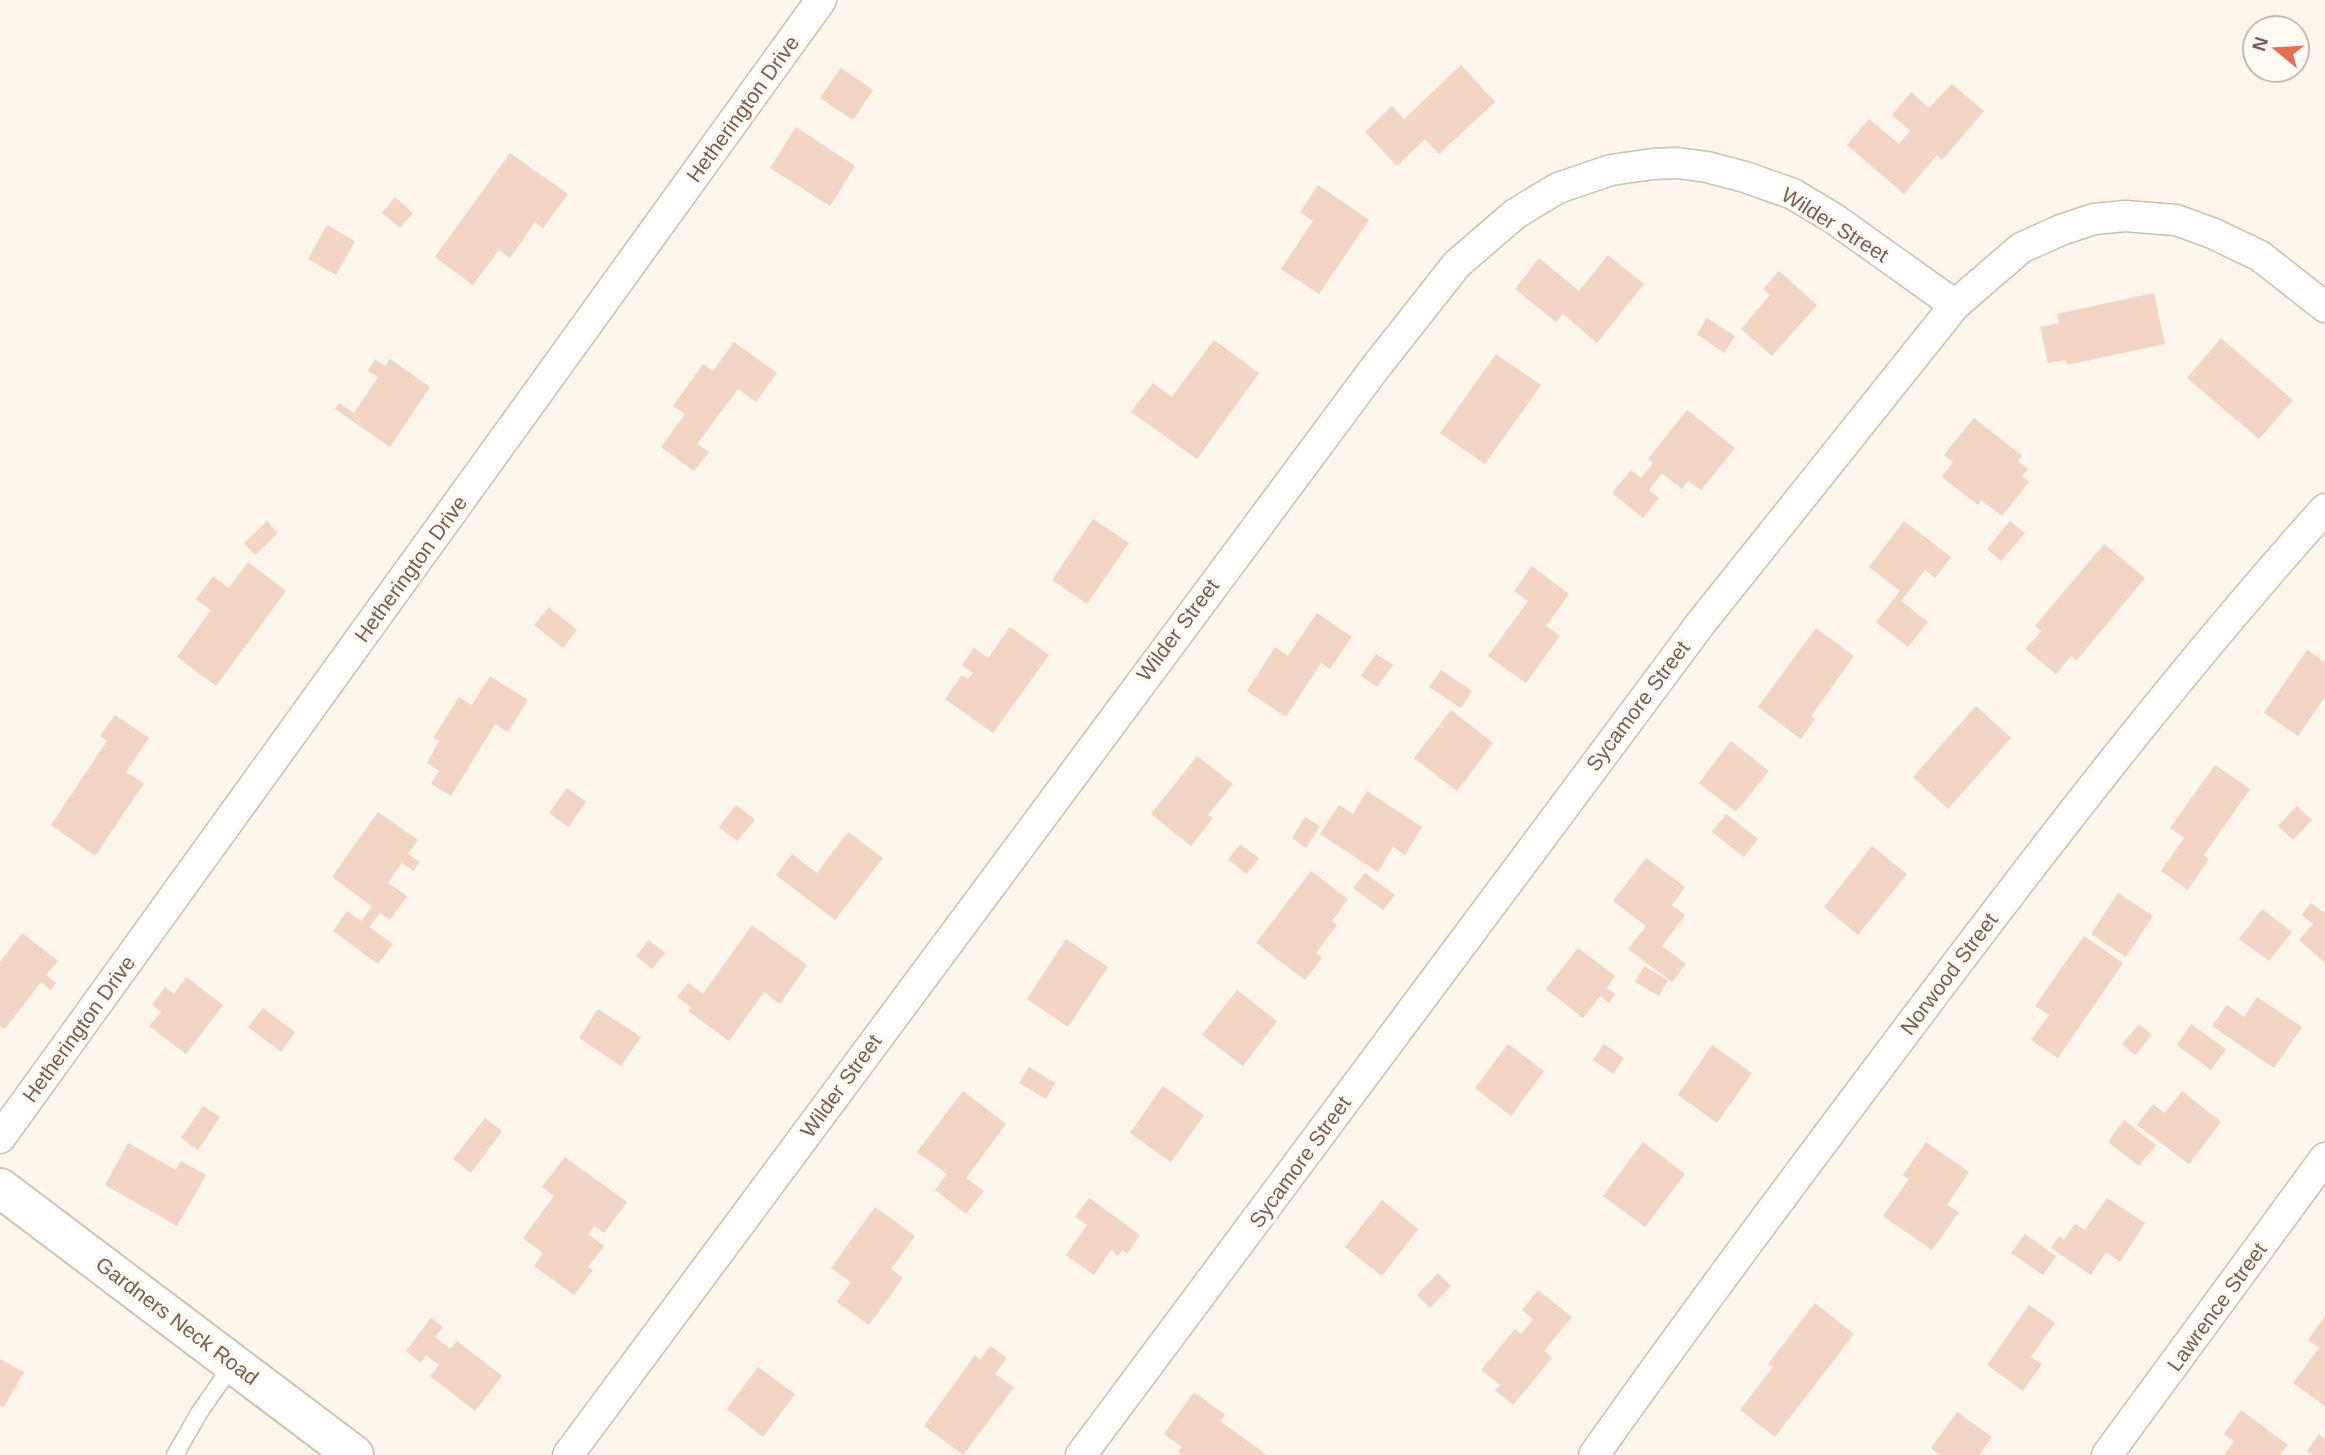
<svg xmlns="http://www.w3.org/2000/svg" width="2325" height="1455" viewBox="0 0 2325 1455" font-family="Arial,sans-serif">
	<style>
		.building { fill: #f3d5c3 }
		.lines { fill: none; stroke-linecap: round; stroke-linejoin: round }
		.lane-casing { stroke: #d1beb0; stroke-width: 19 }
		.street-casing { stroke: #d1beb0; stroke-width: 33 }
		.secondary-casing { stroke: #d6c0b0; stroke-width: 42 }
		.lane { stroke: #fff; stroke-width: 16 }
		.street { stroke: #fff; stroke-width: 30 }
		.secondary { stroke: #fff; stroke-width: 38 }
		.labels { text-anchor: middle; stroke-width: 7; stroke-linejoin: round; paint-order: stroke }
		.street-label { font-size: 21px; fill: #7a5c4d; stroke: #fffaf3 }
	</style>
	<rect width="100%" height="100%" fill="#fdf6ec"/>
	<g class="building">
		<path d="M 1461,65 L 1495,102 L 1439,154 L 1425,139 L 1397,166 L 1365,132 L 1392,106 L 1404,119 Z"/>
		<path d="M 841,68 L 873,90 L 853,120 L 820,98 Z"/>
		<path d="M 1952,84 L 1984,111 L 1942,160 L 1937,155 L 1904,194 L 1847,145 L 1869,119 L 1899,144 L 1910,131 L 1892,115 L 1911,92 L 1929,108 Z"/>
		<path d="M 796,127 L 855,166 L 830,206 L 770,168 Z"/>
		<path d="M 510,153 L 568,194 L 543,228 L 535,222 L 510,258 L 499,250 L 473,285 L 435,257 Z"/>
		<path d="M 1318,185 L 1369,220 L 1319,294 L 1281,269 L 1313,221 L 1300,212 Z"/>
		<path d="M 395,197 L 413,213 L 400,228 L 382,213 Z"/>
		<path d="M 327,225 L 355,241 L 336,275 L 308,259 Z"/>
		<path d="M 1608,255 L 1644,284 L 1597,343 L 1563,314 L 1556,322 L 1515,289 L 1539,258 L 1579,291 Z"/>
		<path d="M 1779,271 L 1817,305 L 1772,356 L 1741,329 L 1770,295 L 1763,289 Z"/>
		<path d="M 2154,293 L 2165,344 L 2067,365 L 2066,360 L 2048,363 L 2040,327 L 2059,323 L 2057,314 Z"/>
		<path d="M 1707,318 L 1735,336 L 1724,353 L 1697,334 Z"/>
		<path d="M 2221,338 L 2293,400 L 2259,439 L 2187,378 Z"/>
		<path d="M 1214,340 L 1259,373 L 1197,459 L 1131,412 L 1153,383 L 1172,397 Z"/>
		<path d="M 734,342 L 777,373 L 756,402 L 738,389 L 697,444 L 709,452 L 694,471 L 661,447 L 685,414 L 673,406 L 703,364 L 713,371 Z"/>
		<path d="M 1496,354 L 1541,385 L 1485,464 L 1440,433 Z"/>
		<path d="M 375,359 L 385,366 L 390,359 L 430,387 L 390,447 L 335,409 L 339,403 L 354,413 L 378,377 L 368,371 Z"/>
		<path d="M 1687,410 L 1735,448 L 1701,490 L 1688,481 L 1682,489 L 1662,473 L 1649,490 L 1659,498 L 1643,518 L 1612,493 L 1631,470 L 1641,478 L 1653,463 L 1648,459 Z"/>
		<path d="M 1974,418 L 2022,456 L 2018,461 L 2028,469 L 2022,476 L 2029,482 L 2002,516 L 1981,500 L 1978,505 L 1942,477 L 1953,462 L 1944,455 Z"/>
		<path d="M 1093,519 L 1129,543 L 1087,604 L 1052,580 Z"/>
		<path d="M 267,521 L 278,533 L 255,555 L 244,543 Z"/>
		<path d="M 1904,521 L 1951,557 L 1935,578 L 1925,570 L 1901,601 L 1928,622 L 1908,647 L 1876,622 L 1900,591 L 1869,567 Z"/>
		<path d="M 2010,521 L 2025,533 L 2001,561 L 1987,549 Z"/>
		<path d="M 2104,544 L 2145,578 L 2077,660 L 2071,656 L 2056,674 L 2025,649 L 2041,631 L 2035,626 Z"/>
		<path d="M 248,562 L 286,591 L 216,686 L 177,657 L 211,610 L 196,599 L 213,576 L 229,588 Z"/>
		<path d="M 1532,566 L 1569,594 L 1546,626 L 1560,636 L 1526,683 L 1488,656 L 1528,601 L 1514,591 Z"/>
		<path d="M 549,607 L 577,630 L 563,648 L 534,625 Z"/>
		<path d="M 1317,613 L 1352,637 L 1330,669 L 1321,663 L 1286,717 L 1247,691 L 1275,647 L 1288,656 Z"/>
		<path d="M 1010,627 L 1049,655 L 993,733 L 945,699 L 962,675 L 968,679 L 973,673 L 962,665 L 974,648 L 988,658 Z"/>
		<path d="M 1816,628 L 1854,656 L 1811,716 L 1815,719 L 1801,739 L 1758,707 Z"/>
		<path d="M 2307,650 L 2325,662 L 2325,697 L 2298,736 L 2264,713 Z"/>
		<path d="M 1376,654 L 1393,665 L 1377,687 L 1361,676 Z"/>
		<path d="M 1441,670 L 1472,691 L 1461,708 L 1429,687 Z"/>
		<path d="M 490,676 L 528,700 L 508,732 L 495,724 L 451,796 L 431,784 L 439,771 L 427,763 L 439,741 L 433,738 L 459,697 L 472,705 Z"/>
		<path d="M 1976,706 L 2011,738 L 1948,809 L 1913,777 Z"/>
		<path d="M 1451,710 L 1493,743 L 1457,791 L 1414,758 Z"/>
		<path d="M 115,715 L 149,738 L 126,772 L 144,783 L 95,856 L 51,825 L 107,741 L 100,736 Z"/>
		<path d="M 1731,741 L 1769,771 L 1736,812 L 1699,783 Z"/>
		<path d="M 1197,756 L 1233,784 L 1208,815 L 1213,818 L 1191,846 L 1151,814 Z"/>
		<path d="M 2215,765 L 2250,789 L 2204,855 L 2209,859 L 2188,890 L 2161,871 L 2184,838 L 2170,828 Z"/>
		<path d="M 567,788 L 586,802 L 568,827 L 549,813 Z"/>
		<path d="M 1367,791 L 1422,827 L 1405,855 L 1393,847 L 1378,872 L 1320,834 L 1339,805 L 1353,814 Z"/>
		<path d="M 736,805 L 755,820 L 737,841 L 719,827 Z"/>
		<path d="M 2297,806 L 2312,820 L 2293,840 L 2278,826 Z"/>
		<path d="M 378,812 L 418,840 L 408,854 L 420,862 L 413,871 L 402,863 L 388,883 L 407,896 L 390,920 L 380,913 L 369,927 L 393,944 L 378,964 L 333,931 L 347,911 L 361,921 L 372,906 L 332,877 Z"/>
		<path d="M 1726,814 L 1758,839 L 1744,857 L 1712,832 Z"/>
		<path d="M 1305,817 L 1320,826 L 1306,848 L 1292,838 Z"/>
		<path d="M 848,832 L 883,858 L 835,920 L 776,875 L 792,854 L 817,873 Z"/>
		<path d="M 1240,844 L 1259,858 L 1247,874 L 1228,860 Z"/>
		<path d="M 1872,846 L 1907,874 L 1858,935 L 1824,907 Z"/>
		<path d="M 1646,858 L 1685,887 L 1672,905 L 1685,915 L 1662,946 L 1686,964 L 1672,982 L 1628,949 L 1646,926 L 1613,901 Z"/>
		<path d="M 1311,871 L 1348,899 L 1332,921 L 1337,925 L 1316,953 L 1322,958 L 1305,980 L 1256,943 Z"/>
		<path d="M 1365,873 L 1395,895 L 1383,910 L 1353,888 Z"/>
		<path d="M 2118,893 L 2153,916 L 2126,957 L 2091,934 Z"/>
		<path d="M 2311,903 L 2323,912 L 2325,910 L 2325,963 L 2299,940 L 2313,924 L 2302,915 Z"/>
		<path d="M 2262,909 L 2292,932 L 2269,961 L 2239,939 Z"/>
		<path d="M 752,925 L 807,965 L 780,1004 L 764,992 L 729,1041 L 688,1011 L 691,1007 L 677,997 L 688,983 L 703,994 Z"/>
		<path d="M 22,933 L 58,961 L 46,975 L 56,983 L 51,990 L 41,982 L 5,1029 L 0,1026 L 0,962 Z"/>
		<path d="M 2084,936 L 2123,963 L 2058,1058 L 2031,1040 L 2049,1015 L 2035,1006 Z"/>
		<path d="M 1066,939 L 1108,967 L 1068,1027 L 1027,999 Z"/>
		<path d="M 649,940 L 665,953 L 652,969 L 636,956 Z"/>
		<path d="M 1578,948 L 1615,976 L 1607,988 L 1615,994 L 1609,1003 L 1600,996 L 1583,1018 L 1546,989 Z"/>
		<path d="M 1644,966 L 1668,980 L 1659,996 L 1635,982 Z"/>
		<path d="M 186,977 L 223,1005 L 186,1054 L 149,1026 L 161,1012 L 152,1005 L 165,987 L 174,994 Z"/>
		<path d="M 1237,990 L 1277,1021 L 1243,1066 L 1202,1035 Z"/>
		<path d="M 2257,997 L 2302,1027 L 2274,1068 L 2212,1026 L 2227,1005 L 2244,1017 Z"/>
		<path d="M 263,1008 L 295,1032 L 281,1052 L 248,1027 Z"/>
		<path d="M 598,1009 L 641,1037 L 621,1066 L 579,1038 Z"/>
		<path d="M 2139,1024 L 2152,1035 L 2135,1055 L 2122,1044 Z"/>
		<path d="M 2191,1024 L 2226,1049 L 2211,1070 L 2177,1045 Z"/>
		<path d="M 1508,1044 L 1544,1071 L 1511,1116 L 1475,1088 Z"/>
		<path d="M 1604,1044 L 1624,1058 L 1613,1074 L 1593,1060 Z"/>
		<path d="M 1712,1045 L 1752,1073 L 1717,1123 L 1678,1095 Z"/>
		<path d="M 1029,1067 L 1055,1083 L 1046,1099 L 1019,1083 Z"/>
		<path d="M 1163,1086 L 1204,1115 L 1171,1162 L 1130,1133 Z"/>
		<path d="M 963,1091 L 1006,1124 L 966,1178 L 984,1191 L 966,1214 L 935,1190 L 947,1174 L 917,1152 Z"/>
		<path d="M 2182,1091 L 2221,1122 L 2189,1164 L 2137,1125 L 2153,1104 L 2165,1113 Z"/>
		<path d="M 203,1106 L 220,1117 L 198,1150 L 181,1138 Z"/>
		<path d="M 485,1118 L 502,1131 L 471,1173 L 453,1159 Z"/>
		<path d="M 2124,1120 L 2156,1145 L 2139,1166 L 2108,1142 Z"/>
		<path d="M 1643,1142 L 1685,1174 L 1645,1227 L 1603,1196 Z"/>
		<path d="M 1926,1142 L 1969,1172 L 1947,1205 L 1959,1212 L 1932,1250 L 1883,1216 L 1909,1179 L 1903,1175 Z"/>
		<path d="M 128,1143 L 176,1170 L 181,1161 L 206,1175 L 177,1226 L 105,1185 Z"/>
		<path d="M 565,1157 L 627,1202 L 604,1233 L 594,1226 L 588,1234 L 604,1246 L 588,1267 L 593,1270 L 574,1295 L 534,1266 L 543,1253 L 523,1238 L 554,1196 L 542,1187 Z"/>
		<path d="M 1089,1198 L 1140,1235 L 1127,1254 L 1122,1250 L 1118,1256 L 1111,1250 L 1094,1275 L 1066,1255 L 1087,1225 L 1075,1217 Z"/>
		<path d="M 2107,1198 L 2145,1223 L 2120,1262 L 2106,1252 L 2091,1275 L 2051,1248 L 2059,1236 L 2064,1240 L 2075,1224 L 2085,1230 Z"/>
		<path d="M 1382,1200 L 1418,1229 L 1382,1276 L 1345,1247 Z"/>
		<path d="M 875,1207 L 915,1236 L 891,1269 L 903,1278 L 869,1325 L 837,1302 L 851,1282 L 831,1268 Z"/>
		<path d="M 2025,1234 L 2056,1256 L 2043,1275 L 2011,1253 Z"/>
		<path d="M 1438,1273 L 1451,1286 L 1430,1308 L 1417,1295 Z"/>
		<path d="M 1538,1290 L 1572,1317 L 1544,1351 L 1552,1358 L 1513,1405 L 1495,1390 L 1500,1385 L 1481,1370 L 1515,1329 L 1521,1334 L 1533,1320 L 1522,1310 Z"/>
		<path d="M 1815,1303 L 1854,1334 L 1775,1437 L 1740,1410 L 1773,1367 L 1768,1364 Z"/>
		<path d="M 2029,1305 L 2055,1323 L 2031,1357 L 2042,1364 L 2023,1391 L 1987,1365 Z"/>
		<path d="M 2325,1316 L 2325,1406 L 2293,1383 L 2319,1348 L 2308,1340 Z"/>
		<path d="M 431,1318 L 443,1327 L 435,1337 L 450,1349 L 457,1341 L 502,1376 L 475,1411 L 430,1376 L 439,1365 L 426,1355 L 421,1363 L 406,1351 Z"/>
		<path d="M 990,1346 L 1007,1358 L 995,1374 L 1014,1387 L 963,1455 L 924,1426 L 975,1355 L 980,1360 Z"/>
		<path d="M 0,1359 L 24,1372 L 4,1407 L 0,1405 Z"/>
		<path d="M 758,1367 L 795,1394 L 763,1437 L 727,1409 Z"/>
		<path d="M 1194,1392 L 1225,1415 L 1220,1421 L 1267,1455 L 1182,1455 L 1178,1452 L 1182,1447 L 1164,1434 Z"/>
		<path d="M 2241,1410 L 2288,1445 L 2280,1455 L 2224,1455 L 2234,1441 L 2224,1434 Z"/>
		<path d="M 1957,1412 L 1992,1437 L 1979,1455 L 1940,1455 L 1931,1448 Z"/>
		<path d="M 2319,1434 L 2325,1439 L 2325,1455 L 2312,1455 L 2307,1451 Z"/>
	</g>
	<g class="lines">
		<defs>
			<path id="lane" d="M 175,1455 L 199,1413 L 233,1364"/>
			<g id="street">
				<path d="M 0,1138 L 821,0"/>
				<path d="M 568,1455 L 1375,368 L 1457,264 L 1515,214 L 1558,188 L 1611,170 L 1653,164 L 1677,163 L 1707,167 L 1745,177 L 1793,194 L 1833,218 L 1955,305"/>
				<path d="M 1081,1455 L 1701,623 L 1955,305 L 2021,248 L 2061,230 L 2094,219 L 2125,216 L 2176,220 L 2212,233 L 2260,256 L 2325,307"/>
				<path d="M 1594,1455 C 1698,1308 1806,1164 1915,1019 C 2046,845 2179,672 2325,509"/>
				<path d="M 2107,1455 L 2325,1158"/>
			</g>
			<path id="secondary" d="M 0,1188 L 354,1455"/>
		</defs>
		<use href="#lane" class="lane-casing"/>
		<use href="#street" class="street-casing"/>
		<use href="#secondary" class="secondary-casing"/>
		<use href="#lane" class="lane"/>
		<use href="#street" class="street"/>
		<use href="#secondary" class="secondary"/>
	</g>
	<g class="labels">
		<g class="street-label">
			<text transform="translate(743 109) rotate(-54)" y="7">Hetherington Drive</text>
			<text transform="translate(1835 225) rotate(32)" y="7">Wilder Street</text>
			<text transform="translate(411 569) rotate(-54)" y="7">Hetherington Drive</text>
			<text transform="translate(1178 630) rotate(-53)" y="7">Wilder Street</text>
			<text transform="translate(1638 706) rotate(-53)" y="7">Sycamore Street</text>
			<text transform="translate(1949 974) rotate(-53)" y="7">Norwood Street</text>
			<text transform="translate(79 1029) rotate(-54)" y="7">Hetherington Drive</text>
			<text transform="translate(841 1086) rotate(-54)" y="7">Wilder Street</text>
			<text transform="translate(1300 1162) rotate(-54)" y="7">Sycamore Street</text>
			<text transform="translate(2217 1307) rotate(-54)" y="7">Lawrence Street</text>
			<text transform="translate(177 1321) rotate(37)" y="7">Gardners Neck Road</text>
		</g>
	</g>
	<g transform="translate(2276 49) rotate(288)"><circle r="33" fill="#fffaf3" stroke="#cabbb1" stroke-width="2"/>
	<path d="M0-5L12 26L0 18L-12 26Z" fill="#e76f51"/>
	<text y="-10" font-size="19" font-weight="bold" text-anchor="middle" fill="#7a5c4d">N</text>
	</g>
</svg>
